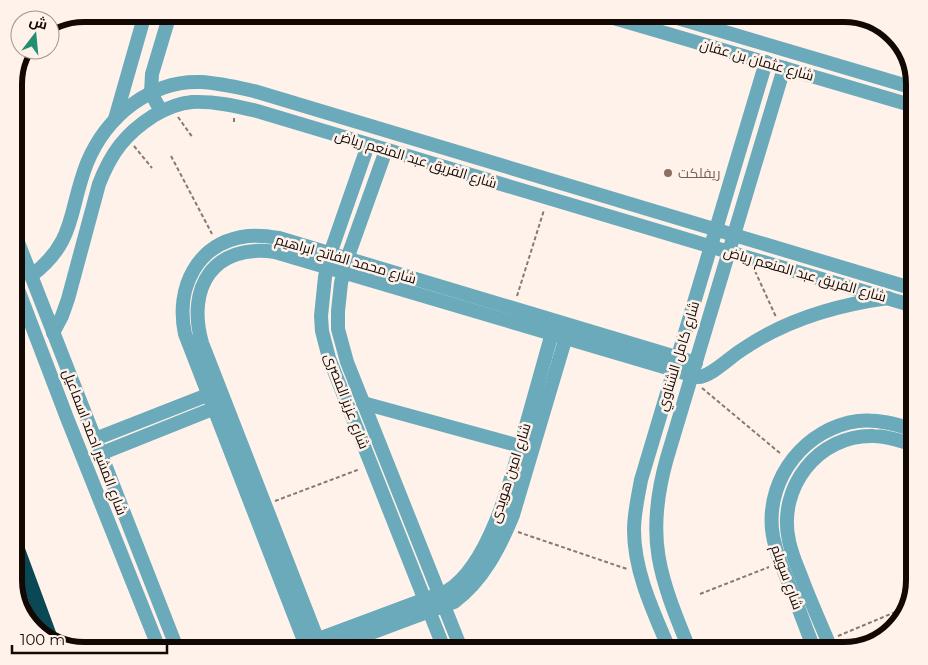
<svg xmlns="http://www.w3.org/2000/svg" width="928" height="665" viewBox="0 0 928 665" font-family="Montserrat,Cairo,sans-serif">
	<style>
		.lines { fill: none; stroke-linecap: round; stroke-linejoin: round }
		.path { stroke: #867a74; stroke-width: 2; stroke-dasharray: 4 2.5; stroke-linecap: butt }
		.minor { stroke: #6aaaba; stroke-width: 14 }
		.highway { stroke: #0a4855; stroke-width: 15 }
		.education-dot { fill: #8d6e63; stroke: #fff2ea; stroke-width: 2 }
		.labels { text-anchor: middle; stroke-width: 5; stroke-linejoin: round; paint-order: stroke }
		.street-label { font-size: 14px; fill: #130904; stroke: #fff2ea }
		.education-label { font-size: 14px; fill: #785e54; stroke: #fff2ea; text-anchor: start }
		.rim { fill: none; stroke: #130904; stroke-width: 6 }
	</style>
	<rect width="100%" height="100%" fill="#fff2ea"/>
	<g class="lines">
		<g class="path">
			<path d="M 178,117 L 193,138"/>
			<path d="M 234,118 L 234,124"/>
			<path d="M 134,146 L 152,168"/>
			<path d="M 171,156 L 212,234"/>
			<path d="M 755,271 L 776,317"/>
			<path d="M 517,296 L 544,210"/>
			<path d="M 702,388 L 781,454"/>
			<path d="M 275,501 L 360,469"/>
			<path d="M 518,532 L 627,569"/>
			<path d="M 700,594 L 769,567"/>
			<path d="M 838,636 L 905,608"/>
		</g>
		<g class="minor">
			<path d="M 600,14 L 914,106"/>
			<path d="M 664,14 L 914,88"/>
			<path d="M 161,111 L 151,93 L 152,74 L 170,14"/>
			<path d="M 115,119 L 145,14"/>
			<path d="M 368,145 L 330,254 L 325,277 L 321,316 L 322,331 L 329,358 L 445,651"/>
			<path d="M 386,150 L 347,259 L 341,283 L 338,311 L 338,329 L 347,362 L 462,651"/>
			<path d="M 14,232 L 178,651"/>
			<path d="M 31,276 C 77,241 68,211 87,163 C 106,117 150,80 201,82 C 219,83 236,87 254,91 L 914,289"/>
			<path d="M 14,279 L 67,418 L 160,651"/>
			<path d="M 53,333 L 62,316 L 68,299 L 99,184 C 111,153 125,134 153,116 C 165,109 178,103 192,102 C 214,101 236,106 257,111 L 729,252 L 914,306"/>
			<path d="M 363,403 L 520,446"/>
			<path d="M 95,439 L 215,392"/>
			<path d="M 100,454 L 220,406"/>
			<path d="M 286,651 L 447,591 C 491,565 514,469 527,422 C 536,390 545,358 554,326"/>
			<path d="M 308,651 L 185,334 C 175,288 197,242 248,236 C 258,235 268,236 279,238 L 696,363"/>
			<path d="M 322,651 L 202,343 C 186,287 214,243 275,252 L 698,377 C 711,377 731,356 743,349 C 787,319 836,305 888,298"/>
			<path d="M 323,651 L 454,602 C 483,581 500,547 513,515 L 568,330"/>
			<path d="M 670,651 C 654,613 634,572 634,530 C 634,513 638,497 641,480 L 766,62"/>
			<path d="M 690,651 C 660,577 644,539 667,458 L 784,68"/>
			<path d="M 815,651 C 806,629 798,606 789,584 C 782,566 774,548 772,529 C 767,477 806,428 858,421 C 878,419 896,424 914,430"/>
			<path d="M 832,651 C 823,629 813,607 804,584 C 799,570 792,556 789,541 C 777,488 818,434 874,436 C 887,436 901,441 914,445"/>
		</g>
		<path class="highway" d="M 14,540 L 51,640"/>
	</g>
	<circle class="education-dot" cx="668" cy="173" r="5"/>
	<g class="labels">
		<g class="street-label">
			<text transform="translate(757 60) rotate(16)" y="5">شارع عثمان بن عفان</text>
			<text transform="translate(416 159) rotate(17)" y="5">شارع الفريق عبد المنعم رياض</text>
			<text transform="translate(346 259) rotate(16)" y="5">شارع محمد الفاتح ابراهيم</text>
			<text transform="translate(805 274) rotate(16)" y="5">شارع الفريق عبد المنعم رياض</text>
			<text transform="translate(678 356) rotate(-73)" y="5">شارع كامل الشناوي</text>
			<text transform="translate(347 401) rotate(69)" y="5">شارع عزيز المصرى</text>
			<text transform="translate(95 442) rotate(69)" y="5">شارع المشير احمد اسماعيل</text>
			<text transform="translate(510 473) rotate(-72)" y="5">شارع امين هويدى</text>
			<text transform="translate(787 577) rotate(70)" y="5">شارع سويلم</text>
		</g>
		<g class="education-label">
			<text x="678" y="178">ريفلكت</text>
		</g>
	</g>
	<path d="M0 0H928V665H0ZM84 22H844A62 62 0 0 1 906 84V580A62 62 0 0 1 844 642H84A62 62 0 0 1 22 580V84A62 62 0 0 1 84 22Z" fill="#fff2ea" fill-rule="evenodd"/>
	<path class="rim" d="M84 22H844A62 62 0 0 1 906 84V580A62 62 0 0 1 844 642H84A62 62 0 0 1 22 580V84A62 62 0 0 1 84 22Z"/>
	<g transform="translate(35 35) rotate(16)"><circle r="24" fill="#fff2ea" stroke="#a1958e"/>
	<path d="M0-4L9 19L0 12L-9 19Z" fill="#229070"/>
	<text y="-8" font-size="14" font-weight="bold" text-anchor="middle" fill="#130904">ش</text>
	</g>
	<path d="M12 645v8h155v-8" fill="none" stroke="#130904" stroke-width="2.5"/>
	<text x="20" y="645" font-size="15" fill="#130904" stroke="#fff2ea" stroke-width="4" paint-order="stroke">100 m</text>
</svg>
